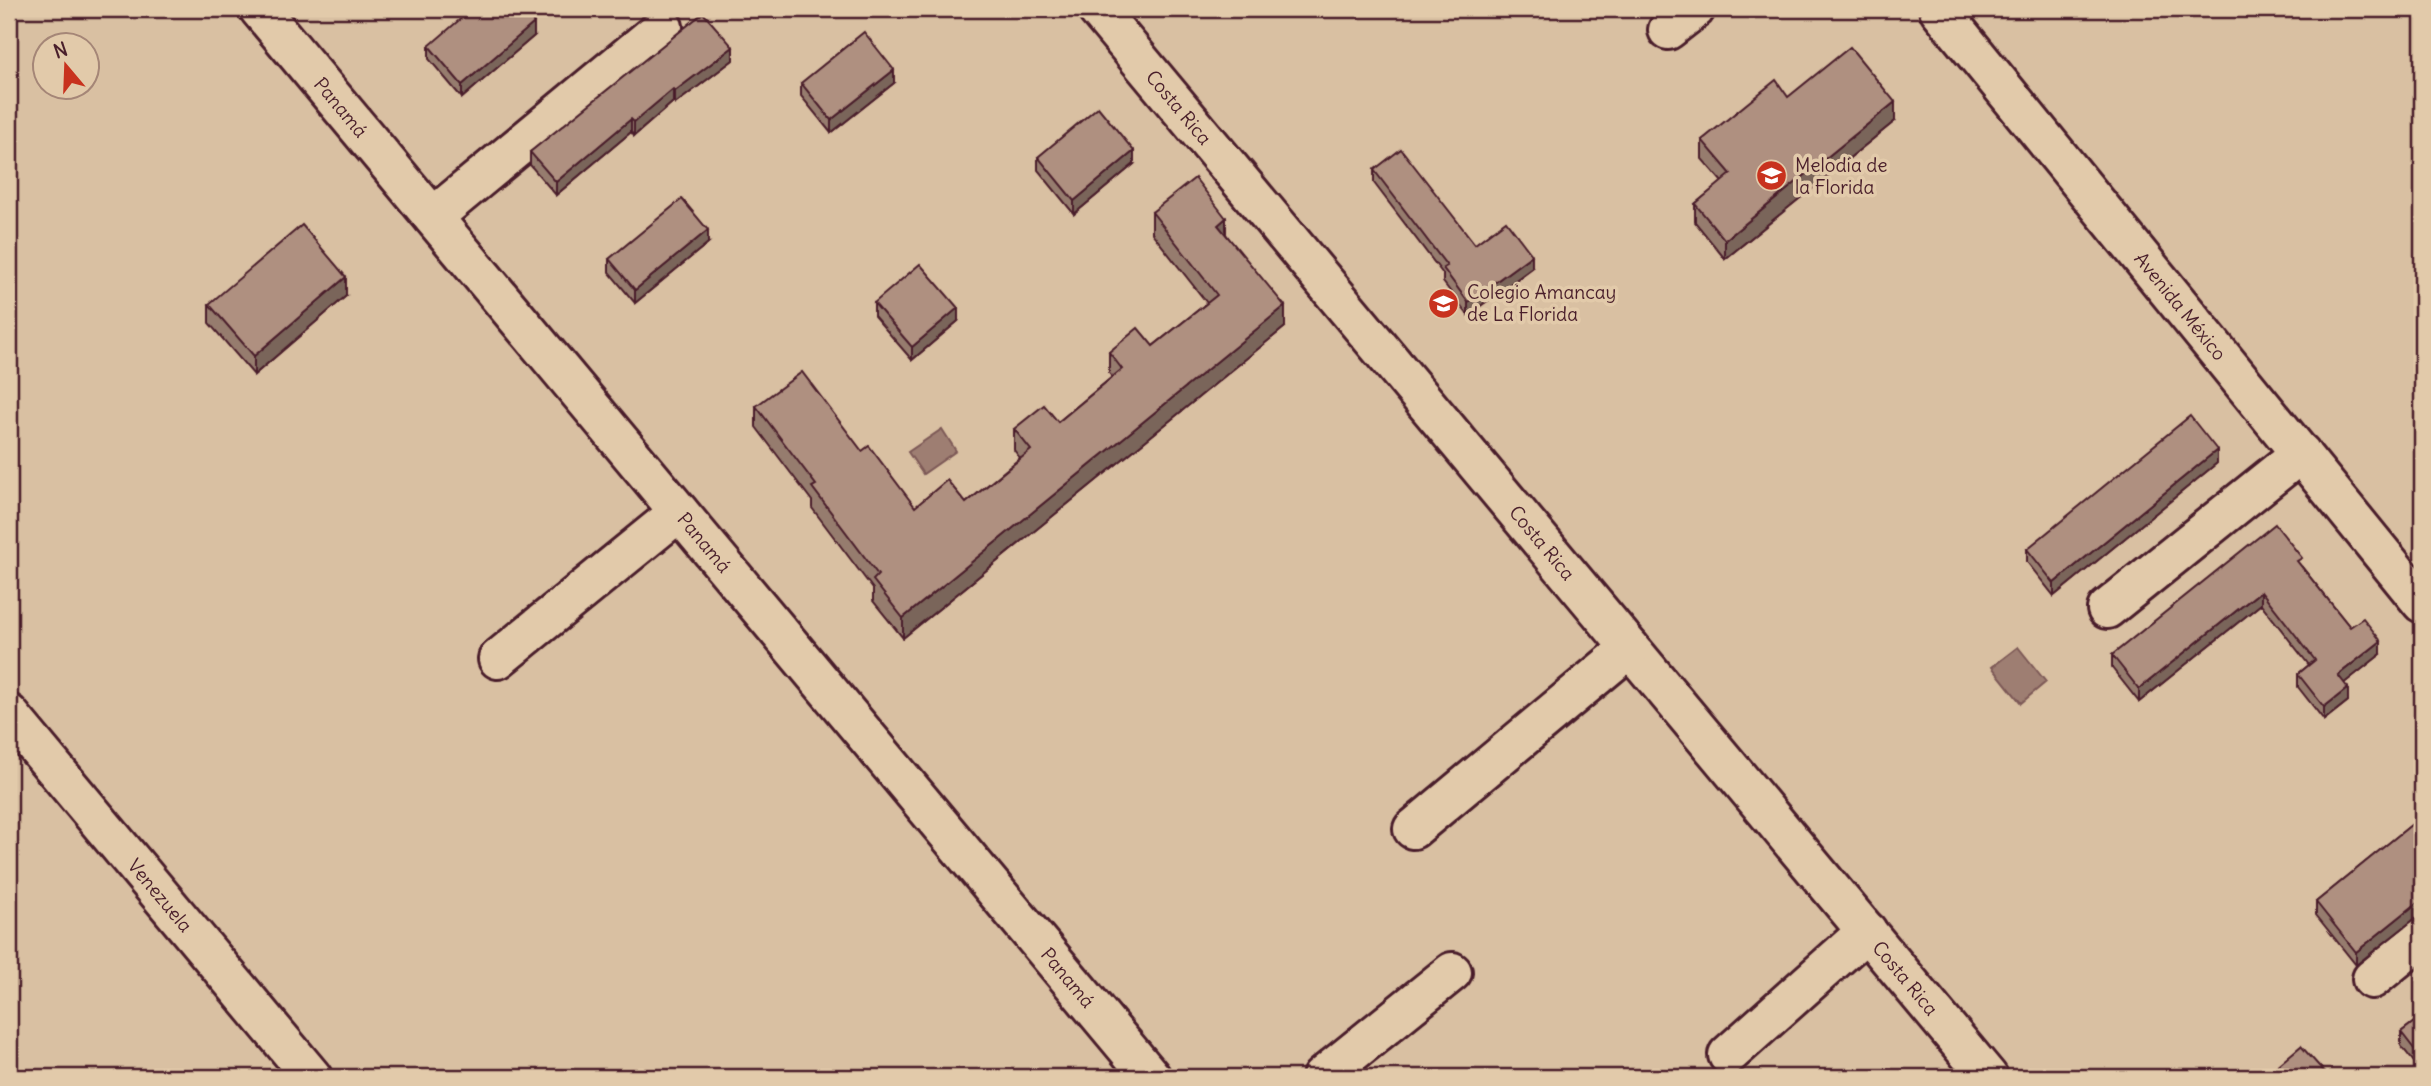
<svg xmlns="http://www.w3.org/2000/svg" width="2431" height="1086" viewBox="0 0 2431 1086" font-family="Delius,sans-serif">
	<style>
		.water { fill: #9e7e72; stroke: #7c5856; stroke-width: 2 }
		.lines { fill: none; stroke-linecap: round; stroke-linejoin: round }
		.minor-casing { stroke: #4a1f2b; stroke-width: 44 }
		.minor { stroke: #e2caaa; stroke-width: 38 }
		.wall { fill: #967c6e; stroke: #4a1f2b; stroke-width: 2 }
		.shaded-wall { fill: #7a655a; stroke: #4a1f2b; stroke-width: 2 }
		.building { fill: #af9080; stroke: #4a1f2b; stroke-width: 2 }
		.labels { text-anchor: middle; stroke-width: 7; stroke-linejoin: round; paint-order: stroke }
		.street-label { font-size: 19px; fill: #4a1f2b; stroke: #e2caaa }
		.poi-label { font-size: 19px; fill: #4a1f2b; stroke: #e2caaa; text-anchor: start }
	</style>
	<rect width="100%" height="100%" fill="#d9c0a2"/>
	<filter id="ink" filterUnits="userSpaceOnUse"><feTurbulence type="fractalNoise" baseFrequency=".0143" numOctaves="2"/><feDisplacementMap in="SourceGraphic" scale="14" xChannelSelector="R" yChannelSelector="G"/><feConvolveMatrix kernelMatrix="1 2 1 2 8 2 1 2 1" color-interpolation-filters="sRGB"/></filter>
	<g filter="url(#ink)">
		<g class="water">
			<path d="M 942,429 L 956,451 L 923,474 L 908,452 Z"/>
			<path d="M 2018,647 L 2046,682 L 2021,703 L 1992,667 Z"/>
		</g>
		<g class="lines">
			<defs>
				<g id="minor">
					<path id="s1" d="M 259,9 L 1151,1077"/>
					<path id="s2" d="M 1097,9 L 1988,1077"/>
					<path id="s3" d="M 1939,9 L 2422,603"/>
					<path d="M 1668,30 L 1695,9"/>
					<path d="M 433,217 L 663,27"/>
					<path d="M 2107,609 L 2301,453"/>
					<path d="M 498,659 L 679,512"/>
					<path id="s4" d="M 9,714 L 312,1077"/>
					<path d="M 1413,829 L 1630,648"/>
					<path d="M 2372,979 L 2422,938"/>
					<path d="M 1728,1055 L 1867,931"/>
					<path d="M 1322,1077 L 1452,972"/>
				</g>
			</defs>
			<use href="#minor" class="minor-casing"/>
			<use href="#minor" class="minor"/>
		</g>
		<g class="wall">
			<path d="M 534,36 L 462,98 L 429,59 L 429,46 Z"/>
			<path d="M 733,60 L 675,104 L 673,102 L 634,136 L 631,132 L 556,195 L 530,165 L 530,152 Z"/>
			<path d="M 801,83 L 894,83 L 831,133 L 801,96 Z"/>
			<path d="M 1788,97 L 1895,121 L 1725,259 L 1695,222 L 1695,204 L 1722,182 L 1702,159 L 1702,140 Z"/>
			<path d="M 1038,157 L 1134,164 L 1074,214 L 1038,170 Z"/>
			<path d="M 1374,170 L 1475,244 L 1532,268 L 1468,315 L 1443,282 L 1443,274 L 1374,183 Z"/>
			<path d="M 1152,212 L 1226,234 L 1285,327 L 903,638 L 873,601 L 873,589 L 812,508 L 812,501 L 756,427 L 756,406 L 862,451 L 915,507 L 966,503 L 1020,458 L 1014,450 L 1014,429 L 1058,422 L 1112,377 L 1109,373 L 1109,352 L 1153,346 L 1207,303 L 1152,233 Z"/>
			<path d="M 708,243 L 635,303 L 609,272 L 609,259 Z"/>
			<path d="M 346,296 L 254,375 L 209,323 L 209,304 Z"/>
			<path d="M 874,303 L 958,321 L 912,360 L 874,316 Z"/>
			<path d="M 2217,463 L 2054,596 L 2027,562 L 2027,549 Z"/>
			<path d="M 2302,567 L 2350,627 L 2381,654 L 2344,683 L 2348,701 L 2324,720 L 2298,687 L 2298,674 L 2309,665 L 2261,604 L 2139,702 L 2112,668 L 2112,655 Z"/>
			<path d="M 2422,816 L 2422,913 L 2356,965 L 2316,915 L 2316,902 Z"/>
			<path d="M 2422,1016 L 2422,1072 L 2401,1046 L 2401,1032 Z"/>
		</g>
		<g class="shaded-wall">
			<path d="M 534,23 L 534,36 L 462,98 L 462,85 Z"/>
			<path d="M 733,47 L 733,60 L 675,104 L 675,91 Z"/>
			<path d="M 894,70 L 894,83 L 831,133 L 831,120 Z"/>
			<path d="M 673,89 L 673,102 L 634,136 L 634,122 Z"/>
			<path d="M 1895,102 L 1895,121 L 1725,259 L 1725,240 Z"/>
			<path d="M 631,119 L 631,132 L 556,195 L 556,182 Z"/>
			<path d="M 1134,151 L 1134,164 L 1074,214 L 1074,201 Z"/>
			<path d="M 1226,218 L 1226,239 L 1218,225 Z"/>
			<path d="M 708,230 L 708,243 L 635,303 L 635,290 Z"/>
			<path d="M 1532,255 L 1532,268 L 1468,315 L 1468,302 Z"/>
			<path d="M 346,277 L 346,296 L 254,375 L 254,356 Z"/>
			<path d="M 1285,306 L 1285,327 L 903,638 L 903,618 Z"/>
			<path d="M 958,308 L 958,321 L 912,360 L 912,347 Z"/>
			<path d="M 2217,450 L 2217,463 L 2054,596 L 2054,583 Z"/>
			<path d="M 2261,591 L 2261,604 L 2139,702 L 2139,689 Z"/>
			<path d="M 2381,641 L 2381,654 L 2338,688 L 2338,675 Z"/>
			<path d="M 2348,688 L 2348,701 L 2324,720 L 2324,707 Z"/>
			<path d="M 2422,899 L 2422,913 L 2356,965 L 2356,952 Z"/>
		</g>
		<g class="building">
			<path d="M 472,9 L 522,9 L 534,23 L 462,85 L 429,46 Z"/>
			<path d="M 703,13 L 733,47 L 675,91 L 673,89 L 634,122 L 631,119 L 556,182 L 530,152 Z"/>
			<path d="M 864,32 L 894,70 L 831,120 L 801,83 Z"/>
			<path d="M 1850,47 L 1895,102 L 1725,240 L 1695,204 L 1731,174 L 1702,140 L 1776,80 L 1788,97 Z"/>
			<path d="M 1098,107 L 1134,151 L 1074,201 L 1038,157 Z"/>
			<path d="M 1401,149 L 1475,244 L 1506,221 L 1532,255 L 1468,302 L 1443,268 L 1447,266 L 1374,170 Z"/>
			<path d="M 1195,178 L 1226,218 L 1218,225 L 1285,306 L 903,618 L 873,580 L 878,575 L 812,487 L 816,485 L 756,406 L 802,372 L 862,451 L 869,446 L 915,507 L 947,480 L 966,503 L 1031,450 L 1014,429 L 1044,405 L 1058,422 L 1122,369 L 1109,352 L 1138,328 L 1153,346 L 1217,295 L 1152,212 Z"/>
			<path d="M 682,199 L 708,230 L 635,290 L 609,259 Z"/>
			<path d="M 302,225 L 346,277 L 254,356 L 209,304 Z"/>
			<path d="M 920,264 L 958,308 L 912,347 L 874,303 Z"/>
			<path d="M 2190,416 L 2217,450 L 2054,583 L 2027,549 Z"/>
			<path d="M 2275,524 L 2302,558 L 2297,561 L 2350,627 L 2363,618 L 2381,641 L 2338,675 L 2348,688 L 2324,707 L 2298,674 L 2315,660 L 2261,591 L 2139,689 L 2112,655 Z"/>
			<path d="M 2422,816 L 2422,899 L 2356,952 L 2316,902 Z"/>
			<path d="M 2422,1016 L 2422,1059 L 2401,1032 Z"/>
			<path d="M 2301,1046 L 2329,1077 L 2264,1077 Z"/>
		</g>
	</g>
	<defs>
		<symbol id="school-disc" viewBox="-11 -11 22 22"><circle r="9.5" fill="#c8321e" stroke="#e2caaa"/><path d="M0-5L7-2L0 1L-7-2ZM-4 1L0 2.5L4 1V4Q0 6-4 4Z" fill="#fff"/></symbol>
	</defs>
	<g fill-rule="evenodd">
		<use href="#school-disc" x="1754" y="158" width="35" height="35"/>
		<use href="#school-disc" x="1426" y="286" width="35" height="35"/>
	</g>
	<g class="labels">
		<g class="street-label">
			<text dy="7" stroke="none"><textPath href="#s2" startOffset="128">Costa Rica</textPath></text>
			<text dy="7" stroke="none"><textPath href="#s1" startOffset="128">Panamá</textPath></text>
			<text dy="7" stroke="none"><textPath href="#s3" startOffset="383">Avenida México</textPath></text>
			<text dy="7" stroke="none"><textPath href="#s1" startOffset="695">Panamá</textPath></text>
			<text dy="7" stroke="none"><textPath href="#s2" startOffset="695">Costa Rica</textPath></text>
			<text dy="7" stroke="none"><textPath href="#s4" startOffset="236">Venezuela</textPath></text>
			<text dy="7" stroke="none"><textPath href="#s1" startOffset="1262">Panamá</textPath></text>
			<text dy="7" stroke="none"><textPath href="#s2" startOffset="1262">Costa Rica</textPath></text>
		</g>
		<g class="poi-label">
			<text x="1795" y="172">Melodia de<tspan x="1795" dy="22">la Florida</tspan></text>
			<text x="1467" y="299">Colegio Amancay<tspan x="1467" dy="22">de La Florida</tspan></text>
		</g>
	</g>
	<rect width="2431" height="1086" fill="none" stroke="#e2caaa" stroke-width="35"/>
	<rect x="18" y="18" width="2396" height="1051" fill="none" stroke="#4a1f2b" stroke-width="2.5" filter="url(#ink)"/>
	<g transform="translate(66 66) rotate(341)"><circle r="33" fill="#e2caaa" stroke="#a58677" stroke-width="2"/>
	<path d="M0-5L12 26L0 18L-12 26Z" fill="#c8321e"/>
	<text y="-10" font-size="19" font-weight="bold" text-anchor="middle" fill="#4a1f2b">N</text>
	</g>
</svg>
